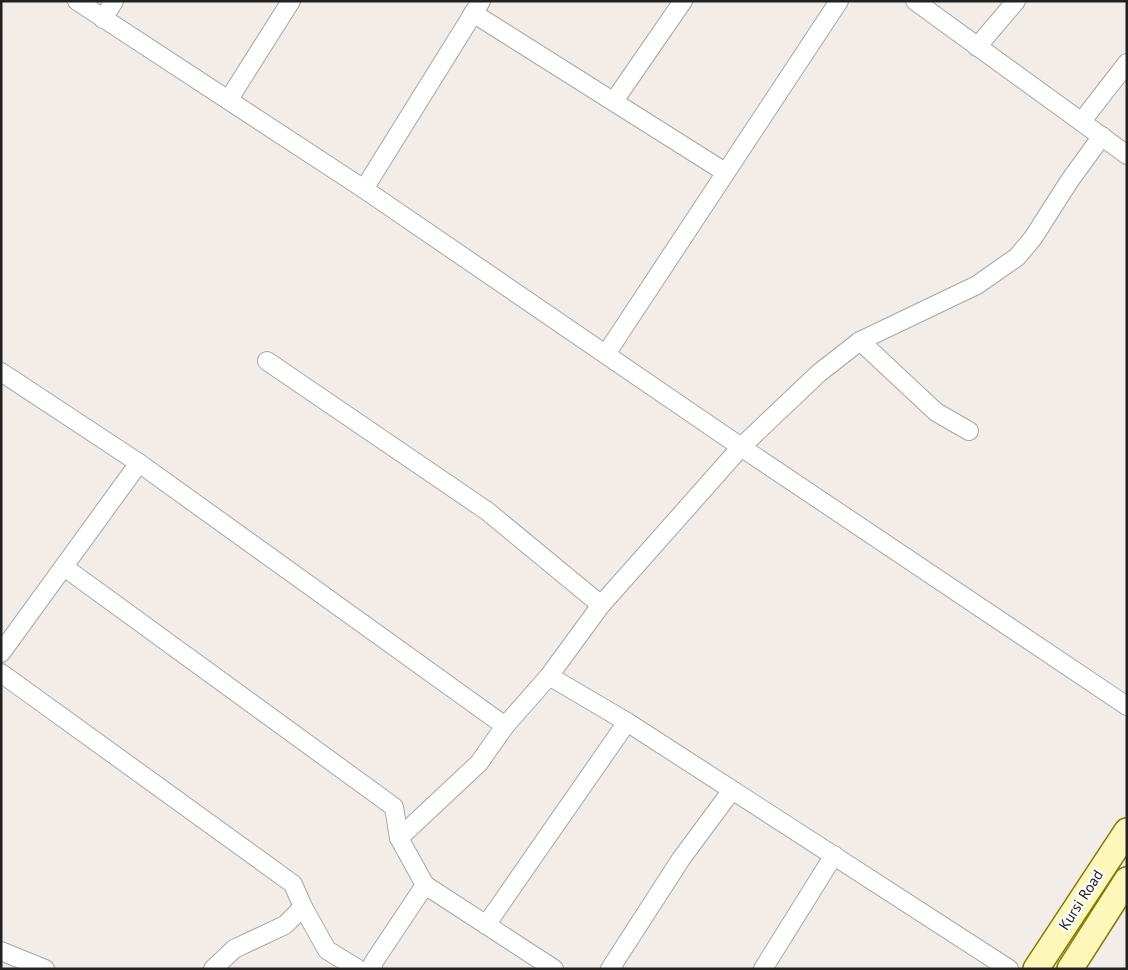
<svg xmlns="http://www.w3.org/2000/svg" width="1128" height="970" viewBox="0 0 1128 970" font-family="'PT Sans',sans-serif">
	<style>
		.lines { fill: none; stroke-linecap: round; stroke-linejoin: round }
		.street-casing { stroke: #a6a6a6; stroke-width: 20 }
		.secondary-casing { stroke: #817a00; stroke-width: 28 }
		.street { stroke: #fff; stroke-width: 18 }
		.secondary { stroke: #fef7ba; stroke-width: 25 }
		.labels { text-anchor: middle; stroke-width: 4.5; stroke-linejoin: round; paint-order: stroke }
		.street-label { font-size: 15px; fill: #222; stroke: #fff }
	</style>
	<rect width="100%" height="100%" fill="#f2ede8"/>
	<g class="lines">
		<defs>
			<g id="street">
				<path d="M 77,1 L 364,189 L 741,447 L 1127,706"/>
				<path d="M 915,1 L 1127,155"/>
				<path d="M 473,13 L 725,172"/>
				<path d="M 103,19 L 114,1"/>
				<path d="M 977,47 L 1016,1"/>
				<path d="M 229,99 L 291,1"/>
				<path d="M 614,101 L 683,1"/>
				<path d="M 1082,121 L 1127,63"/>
				<path d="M 364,189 L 481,1"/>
				<path d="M 860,341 L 936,412 L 969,431"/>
				<path d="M 606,354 L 839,1"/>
				<path d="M 267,361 L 487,511 L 601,605"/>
				<path d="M 1,372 L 139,463 L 505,726"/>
				<path d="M 64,567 L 394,807 L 399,838 L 425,885"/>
				<path d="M 1,653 L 139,463"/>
				<path d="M 1,673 L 293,884 L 303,907 L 327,950 L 358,969"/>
				<path d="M 549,676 L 627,722 L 1009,969"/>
				<path d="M 399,838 L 479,763 L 505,726 L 549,676 L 601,605 L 741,447 L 819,373 L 860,341 L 977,285 L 1017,257 L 1033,238 L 1070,180 L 1102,136"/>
				<path d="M 486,925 L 627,722"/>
				<path d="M 1,951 L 45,969"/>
				<path d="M 213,969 L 234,949 L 285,925 L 303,907"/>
				<path d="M 373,969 L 373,963 L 425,885 L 554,969"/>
				<path d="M 610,969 L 681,859 L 732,790"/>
				<path d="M 763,969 L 834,855"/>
			</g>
			<g id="secondary">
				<path d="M 1036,969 L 1127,831"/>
				<path d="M 1070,969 L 1127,880"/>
			</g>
		</defs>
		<use href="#street" class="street-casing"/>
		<use href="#secondary" class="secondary-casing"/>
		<use href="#street" class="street"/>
		<use href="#secondary" class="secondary"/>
	</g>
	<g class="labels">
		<g class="street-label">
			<text transform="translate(1081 900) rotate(-57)" y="5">Kursi Road</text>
		</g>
	</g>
	<rect width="1128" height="970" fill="none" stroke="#222222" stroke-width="5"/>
</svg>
